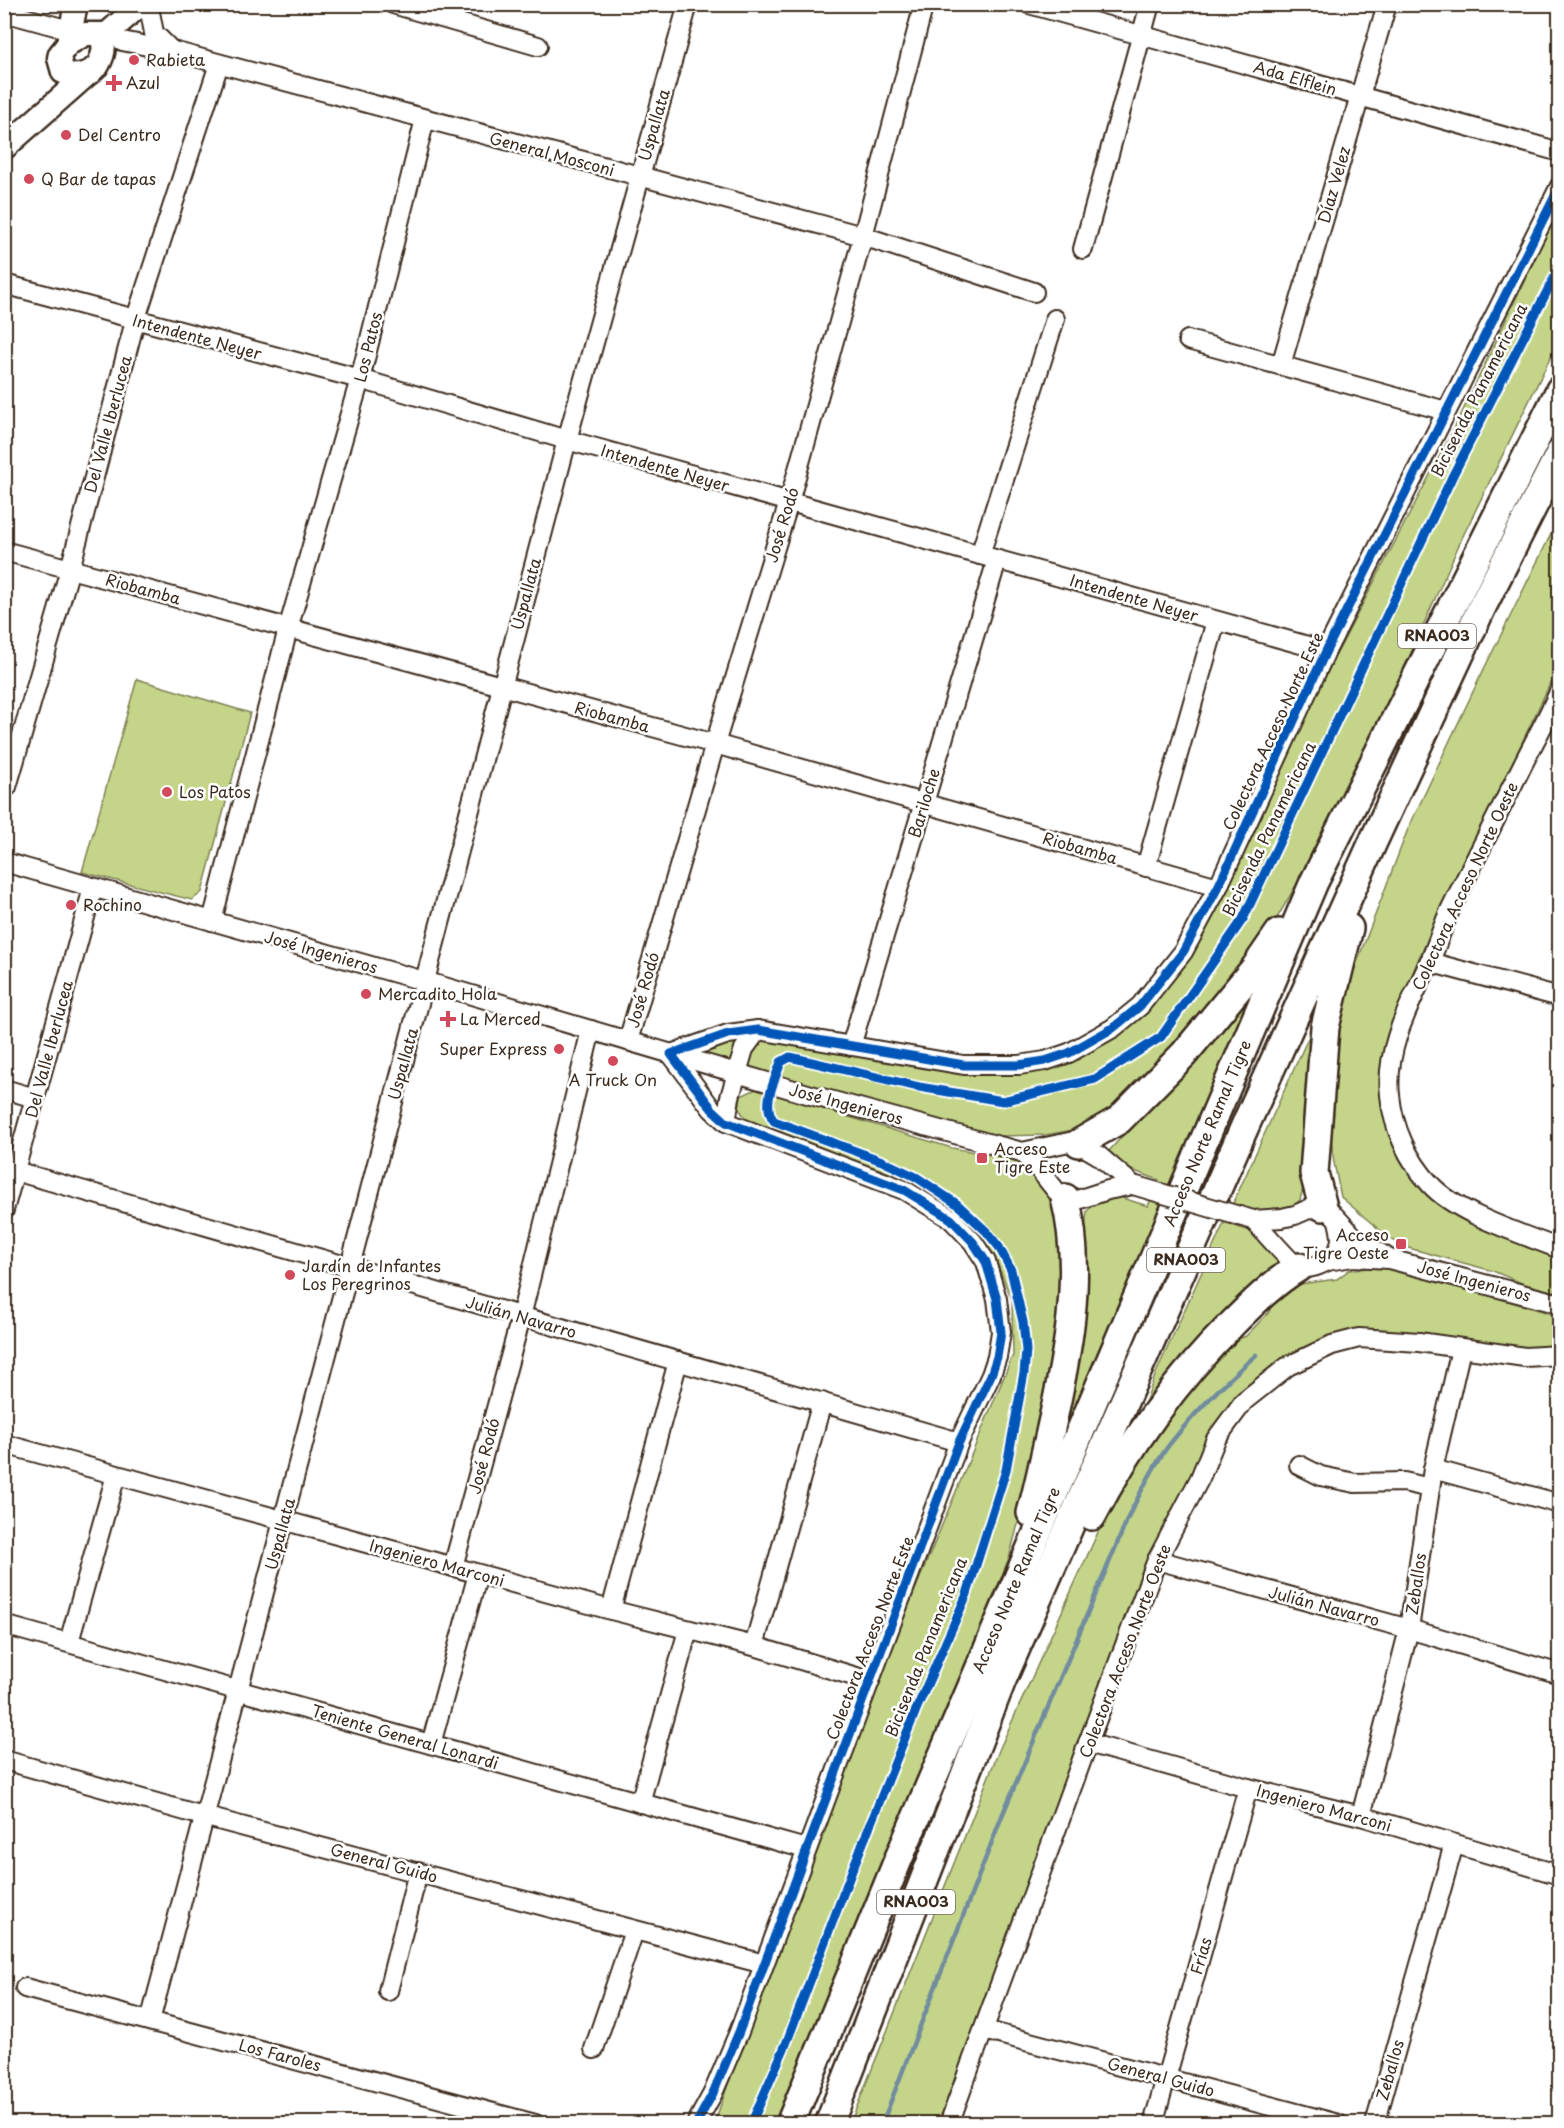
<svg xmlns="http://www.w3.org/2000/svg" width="1564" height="2128" viewBox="0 0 1564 2128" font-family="'Playpen Sans',sans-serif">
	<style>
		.green { fill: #c4d589; stroke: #808054; stroke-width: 1.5 }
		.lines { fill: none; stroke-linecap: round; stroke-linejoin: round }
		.stream { stroke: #718c9f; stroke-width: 4.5 }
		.minor-casing { stroke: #3b2a1e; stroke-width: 22 }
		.major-casing { stroke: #3b2a1e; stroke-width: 27 }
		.highway-casing { stroke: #3b2a1e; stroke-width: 32 }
		.minor { stroke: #fff; stroke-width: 18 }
		.major { stroke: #fff; stroke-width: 22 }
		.highway { stroke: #fff; stroke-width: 27 }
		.minor-bridge-casing { stroke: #3b2a1e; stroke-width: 22; stroke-linecap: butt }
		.minor-bridge { stroke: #fff; stroke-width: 18 }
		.cycleway-casing { stroke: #fff; stroke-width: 13 }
		.cycleway { stroke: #0057b8; stroke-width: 9 }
		.poi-dot { fill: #d1495b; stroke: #fff; stroke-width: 2 }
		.labels { text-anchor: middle; stroke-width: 5; stroke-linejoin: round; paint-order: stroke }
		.shield { fill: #fff; stroke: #766a62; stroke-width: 1.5 }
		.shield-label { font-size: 15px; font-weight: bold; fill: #3b2a1e }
		.poi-label { font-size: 16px; fill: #3b2a1e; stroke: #fff; text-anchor: start }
		.street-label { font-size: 16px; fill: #3b2a1e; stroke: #fff }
	</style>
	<rect width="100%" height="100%" fill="#fff"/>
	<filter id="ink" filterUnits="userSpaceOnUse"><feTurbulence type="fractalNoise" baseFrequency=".0167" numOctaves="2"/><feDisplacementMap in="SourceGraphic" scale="12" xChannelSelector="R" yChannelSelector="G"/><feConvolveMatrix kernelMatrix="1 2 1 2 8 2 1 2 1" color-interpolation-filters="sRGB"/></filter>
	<g filter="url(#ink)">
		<g class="green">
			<path d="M 1559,208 L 1559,340 L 1462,538 L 1389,702 L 1304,872 L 1274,923 L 1230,987 L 1102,1119 L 1073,1130 L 1045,1135 L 995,1136 L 686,1054 L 750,1034 L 1017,1070 L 1141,1013 L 1254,826 L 1335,657 L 1458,421 Z"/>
			<path d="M 1559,518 L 1559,665 L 1417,962 L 1392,1026 L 1384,1065 L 1381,1102 L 1389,1136 L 1406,1166 L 1507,1238 L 1559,1260 L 1559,1288 L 1553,1292 L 1536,1289 L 1493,1271 L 1405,1247 L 1389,1238 L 1341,1197 L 1334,1163 L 1326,1097 L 1333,1038 L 1353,973 L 1408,829 L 1479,679 Z"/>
			<path d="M 137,679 L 250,713 L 202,892 L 192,900 L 82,872 Z"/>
			<path d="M 1265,975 L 1056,1450 L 1082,1262 L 1087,1211 L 1094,1203 L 1113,1195 L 1148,1206 L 1159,1180 L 1126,1168 L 1109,1151 Z"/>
			<path d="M 1333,983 L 1308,1168 L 1300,1200 L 1289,1210 L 1266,1214 L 1238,1205 L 1231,1225 L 1260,1234 L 1280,1259 L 1274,1272 L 1135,1430 L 1156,1373 Z"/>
			<path d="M 756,1089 L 952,1148 L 1009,1158 L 1029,1169 L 1051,1198 L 1064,1229 L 1055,1386 L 1009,1558 L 780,2123 L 714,2124 L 789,1914 L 882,1669 L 1013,1355 L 1012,1300 L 993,1253 L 951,1207 L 904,1178 L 749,1123 L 739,1109 L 741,1096 Z"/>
			<path d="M 1389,1266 L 1559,1316 L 1559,1346 L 1528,1350 L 1455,1337 L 1357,1332 L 1286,1361 L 1209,1440 L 938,2123 L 850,2124 L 1000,1748 L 1109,1508 L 1154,1438 L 1218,1347 L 1246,1336 L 1269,1312 L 1272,1303 L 1293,1285 L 1337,1279 L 1349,1270 Z"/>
		</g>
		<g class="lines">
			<path class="stream" d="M 882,2124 L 1002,1816 L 1130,1513 C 1142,1490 1153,1466 1169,1445 C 1195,1412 1225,1382 1256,1355"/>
			<defs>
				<g id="minor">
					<path d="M 393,4 L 538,46"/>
					<path d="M 1029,4 L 1560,152"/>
					<path d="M 4,12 L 84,34"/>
					<path d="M 150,12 L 154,33 L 171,50"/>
					<path d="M 122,41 L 173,51 L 863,236 L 1034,292"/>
					<path d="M 1083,249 L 1150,4"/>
					<path d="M 4,284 L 360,379 L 567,440 L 1326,651"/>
					<path d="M 1188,340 L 1446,411"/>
					<path d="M 1281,365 L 1387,4"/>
					<path d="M 4,551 L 715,744 L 1218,887"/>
					<path d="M 980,555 L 1055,319"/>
					<path d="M 1560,690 C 1548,717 1534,742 1521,768 C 1498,814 1475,860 1452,906 C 1443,924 1438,943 1430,961 C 1411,1003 1385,1046 1390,1095 C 1393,1128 1408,1160 1430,1184 C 1457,1214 1522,1234 1560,1249"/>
					<path d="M 7,787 L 70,569 L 135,321 L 219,64"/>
					<path d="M 4,862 L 424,981 L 811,1095 L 988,1143 L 1022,1152 L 1074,1141 L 1098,1155 L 1133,1185"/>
					<path d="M 1146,867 L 1216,621"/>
					<path d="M 212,921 L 288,629 L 360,379 L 425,119"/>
					<path d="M 1429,962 L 1560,997"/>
					<path d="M 628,1041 L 715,744 L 789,502 L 863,236 L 924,4"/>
					<path d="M 851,1046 L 997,560"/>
					<path d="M 4,1089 L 35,1098"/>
					<path d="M 726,1122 L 730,1097 L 744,1049 L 758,1030"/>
					<path d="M 1022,1152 L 1038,1168 L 1057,1192 L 1065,1198 L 1074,1201 L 1108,1190 L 1133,1185"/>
					<path d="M 15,1171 L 959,1442"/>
					<path d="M 4,1210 L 93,888"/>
					<path d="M 1253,1220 L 1282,1218 L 1295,1215 L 1311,1208 L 1323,1207 L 1330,1211 L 1357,1240 L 1385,1256"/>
					<path d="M 1253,1220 C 1261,1228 1292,1265 1299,1267 C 1309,1270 1322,1265 1330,1259 C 1344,1247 1342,1237 1338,1221"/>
					<path d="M 1327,1261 L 1353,1257 L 1389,1259 L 1560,1304"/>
					<path d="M 4,1444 L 611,1610 L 754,1646 L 870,1681"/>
					<path d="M 1299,1465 L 1321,1476 L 1355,1483 L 1404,1482 L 1430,1488"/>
					<path d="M 1433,1469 L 1560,1504"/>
					<path d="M 1157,1560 L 1409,1629 L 1560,1674"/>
					<path d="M 453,1567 L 521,1317 L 591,1030"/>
					<path d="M 611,1610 L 678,1361"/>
					<path d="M 4,1625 L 806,1849"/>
					<path d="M 69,1642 L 116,1475"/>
					<path d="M 754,1646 L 822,1402"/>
					<path d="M 1088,1743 L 1248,1788 L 1361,1816 L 1560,1875"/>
					<path d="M 431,1744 L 478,1574"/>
					<path d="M 4,1760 L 203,1816 L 764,1964"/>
					<path d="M 640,1803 L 688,1630"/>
					<path d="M 1361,1816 L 1409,1629 L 1433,1469 L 1461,1349"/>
					<path d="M 25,1988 L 535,2124"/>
					<path d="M 388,1991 L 418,1872"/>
					<path d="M 150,2021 L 283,1521 L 567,440 L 688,4"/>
					<path d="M 984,2030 L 1338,2124"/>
					<path d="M 594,2049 L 634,1931"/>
					<path d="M 696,2124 L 713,2093 L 739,2032 L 959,1442 L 991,1375 L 997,1357 L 1001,1332 L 997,1299 L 986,1262 L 973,1242 L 951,1219 L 904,1190 L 726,1122 L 712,1109 L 671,1054 L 728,1034 L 758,1030 L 964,1065 L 1019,1065 L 1045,1061 L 1069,1053 L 1113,1028 L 1140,1006 L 1183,952 L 1218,887 L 1326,651 L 1560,186"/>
					<path d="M 949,2124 L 1088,1743 L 1157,1560 L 1200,1478 L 1216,1439 L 1244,1401 L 1288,1366 L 1332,1345 L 1359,1338 L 1419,1342 L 1525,1357 L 1560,1355"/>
					<path d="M 1153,2124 L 1248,1788"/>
					<path d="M 1375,2124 L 1454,1844"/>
				</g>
				<g id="major">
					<path d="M 68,44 L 76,4"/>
					<path d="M 91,72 L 76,76 L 63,72 L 59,58 L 60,54 L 68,44 L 86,34 L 107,34 L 141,4"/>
					<path d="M 4,148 L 98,65 C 104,55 106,45 100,35"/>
				</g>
				<g id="highway">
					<path d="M 1079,1143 L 1119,1120 L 1184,1054 L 1255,968 L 1279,933"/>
					<path d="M 1323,1207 L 1314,1173 L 1325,1027 L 1349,928"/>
					<path d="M 1031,1513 C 1038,1488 1043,1463 1049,1437 C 1066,1362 1085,1274 1065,1198"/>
					<path d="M 1092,1516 C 1129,1445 1176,1380 1232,1324 C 1254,1302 1273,1283 1299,1267"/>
					<path d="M 790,2124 L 898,1860 L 1314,882 L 1560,390"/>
					<path d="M 829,2124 L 1002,1680 L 1245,1126 L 1373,842 L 1481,609 L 1560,453"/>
				</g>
			</defs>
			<use href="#minor" class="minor-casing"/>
			<use href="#major" class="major-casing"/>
			<use href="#highway" class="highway-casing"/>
			<use href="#minor" class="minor"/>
			<use href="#major" class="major"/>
			<use href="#highway" class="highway"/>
			<defs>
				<path id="minor-bridge" d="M 1133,1185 L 1253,1220"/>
			</defs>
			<use href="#minor-bridge" class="minor-bridge-casing"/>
			<use href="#minor-bridge" class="minor-bridge"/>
			<defs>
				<g id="cycleway">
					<path d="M 696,2124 L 713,2093 L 739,2032 L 959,1442 L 991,1375 L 997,1357 L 1001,1332 L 997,1299 L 986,1262 L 973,1242 L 951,1219 L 904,1190 L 726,1122 L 712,1109 L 671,1054 L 728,1034 L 758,1030 L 964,1065 L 1019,1065 L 1045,1061 L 1069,1053 L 1113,1028 L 1140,1006 L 1183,952 L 1218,887 L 1326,651 L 1560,186"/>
					<path d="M 751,2124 L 786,2044 L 853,1868 L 916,1710 L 967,1594 L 1006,1470 L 1024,1373 L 1026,1350 L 1023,1322 L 1011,1270 L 999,1247 L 986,1231 L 957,1204 L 916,1177 L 882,1161 L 774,1121 C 761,1105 775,1080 781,1062 L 790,1057 L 919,1087 L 1003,1101 L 1095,1079 L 1161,1037 L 1243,919 L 1453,475 L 1560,266"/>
				</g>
			</defs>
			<use href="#cycleway" class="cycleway-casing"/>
			<use href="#cycleway" class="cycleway"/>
		</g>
	</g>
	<g class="poi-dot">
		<circle cx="134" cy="60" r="6"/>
		<path d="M111 74h6v6h6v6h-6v6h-6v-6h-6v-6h6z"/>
		<circle cx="66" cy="135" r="6"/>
		<circle cx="29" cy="179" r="6"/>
		<circle cx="167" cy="792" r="6"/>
		<circle cx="71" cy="905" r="6"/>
		<circle cx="366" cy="994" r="6"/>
		<path d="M445 1010h6v6h6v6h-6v6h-6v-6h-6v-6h6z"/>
		<circle cx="559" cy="1049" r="6"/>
		<circle cx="613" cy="1061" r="6"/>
		<rect x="976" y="1152" width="12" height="12" rx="3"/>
		<rect x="1395" y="1238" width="12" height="12" rx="3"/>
		<circle cx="290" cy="1275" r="6"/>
	</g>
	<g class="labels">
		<g class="shield">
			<rect x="1398" y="624" width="78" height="24" rx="4.5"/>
			<rect x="1147" y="1248" width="78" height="24" rx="4.5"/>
			<rect x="877" y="1890" width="78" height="24" rx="4.5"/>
		</g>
		<g class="shield-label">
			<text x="1437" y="641">RNA003</text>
			<text x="1186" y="1265">RNA003</text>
			<text x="916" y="1907">RNA003</text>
		</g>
		<g class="poi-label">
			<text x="146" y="66">Rabieta</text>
			<text x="126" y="89">Azul</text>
			<text x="78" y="141">Del Centro</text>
			<text x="41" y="185">Q Bar de tapas</text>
			<text x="179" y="798">Los Patos</text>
			<text x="83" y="911">Rochino</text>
			<text x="378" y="1000">Mercadito Hola</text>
			<text x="460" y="1025">La Merced</text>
			<text x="547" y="1055" text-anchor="end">Super Express</text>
			<text x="613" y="1086" text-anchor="middle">A Truck On</text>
			<text x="994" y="1155">Acceso<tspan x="994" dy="18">Tigre Este</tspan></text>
			<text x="1389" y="1241" text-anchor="end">Acceso<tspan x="1389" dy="18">Tigre Oeste</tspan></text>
			<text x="302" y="1272">Jardín de Infantes<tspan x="302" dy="18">Los Peregrinos</tspan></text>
		</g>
		<g class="street-label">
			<text transform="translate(1295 78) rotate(16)" y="6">Ada Elflein</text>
			<text transform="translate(654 125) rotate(-74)" y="6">Uspallata</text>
			<text transform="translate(552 154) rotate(15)" y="6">General Mosconi</text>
			<text transform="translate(1334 185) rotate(-74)" y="6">Díaz Velez</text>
			<text transform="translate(197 337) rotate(15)" y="6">Intendente Neyer</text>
			<text transform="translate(368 347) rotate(-76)" y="6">Los Patos</text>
			<text transform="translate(1479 390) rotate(-63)" y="6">Bicisenda Panamericana</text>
			<text transform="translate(108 424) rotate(-75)" y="6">Del Valle Iberlucea</text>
			<text transform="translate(665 468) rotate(16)" y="6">Intendente Neyer</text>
			<text transform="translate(782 525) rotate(-73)" y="6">José Rodó</text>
			<text transform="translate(143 589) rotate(15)" y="6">Riobamba</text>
			<text transform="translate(526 594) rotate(-75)" y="6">Uspallata</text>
			<text transform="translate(1134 598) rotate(16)" y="6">Intendente Neyer</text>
			<text transform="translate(612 717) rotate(15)" y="6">Riobamba</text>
			<text transform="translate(1273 731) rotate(-65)" y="6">Colectora Acceso Norte Este</text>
			<text transform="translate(924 803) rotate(-73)" y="6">Bariloche</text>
			<text transform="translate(1269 829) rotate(-64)" y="6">Bicisenda Panamericana</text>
			<text transform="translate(1080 848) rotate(16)" y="6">Riobamba</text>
			<text transform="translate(1465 886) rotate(-65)" y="6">Colectora Acceso Norte Oeste</text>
			<text transform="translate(321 952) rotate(16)" y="6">José Ingenieros</text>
			<text transform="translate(643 990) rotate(-74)" y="6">José Rodó</text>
			<text transform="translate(49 1049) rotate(-75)" y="6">Del Valle Iberlucea</text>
			<text transform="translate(403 1064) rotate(-75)" y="6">Uspallata</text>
			<text transform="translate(846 1104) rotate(15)" y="6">José Ingenieros</text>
			<text transform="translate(1207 1133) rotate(-67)" y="6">Acceso Norte Ramal Tigre</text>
			<text transform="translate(1474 1281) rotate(15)" y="6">José Ingenieros</text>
			<text transform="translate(521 1317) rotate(16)" y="6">Julián Navarro</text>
			<text transform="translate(484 1456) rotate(-75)" y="6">José Rodó</text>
			<text transform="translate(280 1534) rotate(-75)" y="6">Uspallata</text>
			<text transform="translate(437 1563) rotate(15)" y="6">Ingeniero Marconi</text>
			<text transform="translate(1016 1580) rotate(-67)" y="6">Acceso Norte Ramal Tigre</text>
			<text transform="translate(1416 1584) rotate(-82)" y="6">Zeballos</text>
			<text transform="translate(1324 1606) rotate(15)" y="6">Julián Navarro</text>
			<text transform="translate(870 1638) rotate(-69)" y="6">Colectora Acceso Norte Este</text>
			<text transform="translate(926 1647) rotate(-68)" y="6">Bicisenda Panamericana</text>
			<text transform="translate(1125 1651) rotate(-69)" y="6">Colectora Acceso Norte Oeste</text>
			<text transform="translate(405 1737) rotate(16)" y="6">Teniente General Lonardi</text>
			<text transform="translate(1324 1808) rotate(15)" y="6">Ingeniero Marconi</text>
			<text transform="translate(384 1863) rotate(15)" y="6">General Guido</text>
			<text transform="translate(1201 1956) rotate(-74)" y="6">Frías</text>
			<text transform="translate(280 2055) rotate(15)" y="6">Los Faroles</text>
			<text transform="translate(1390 2070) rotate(-74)" y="6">Zeballos</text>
			<text transform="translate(1161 2077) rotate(15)" y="6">General Guido</text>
		</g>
	</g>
	<rect width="1564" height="2128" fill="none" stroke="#fff" stroke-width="24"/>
	<rect x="12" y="12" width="1540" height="2104" fill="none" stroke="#3b2a1e" stroke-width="2" filter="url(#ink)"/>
</svg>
